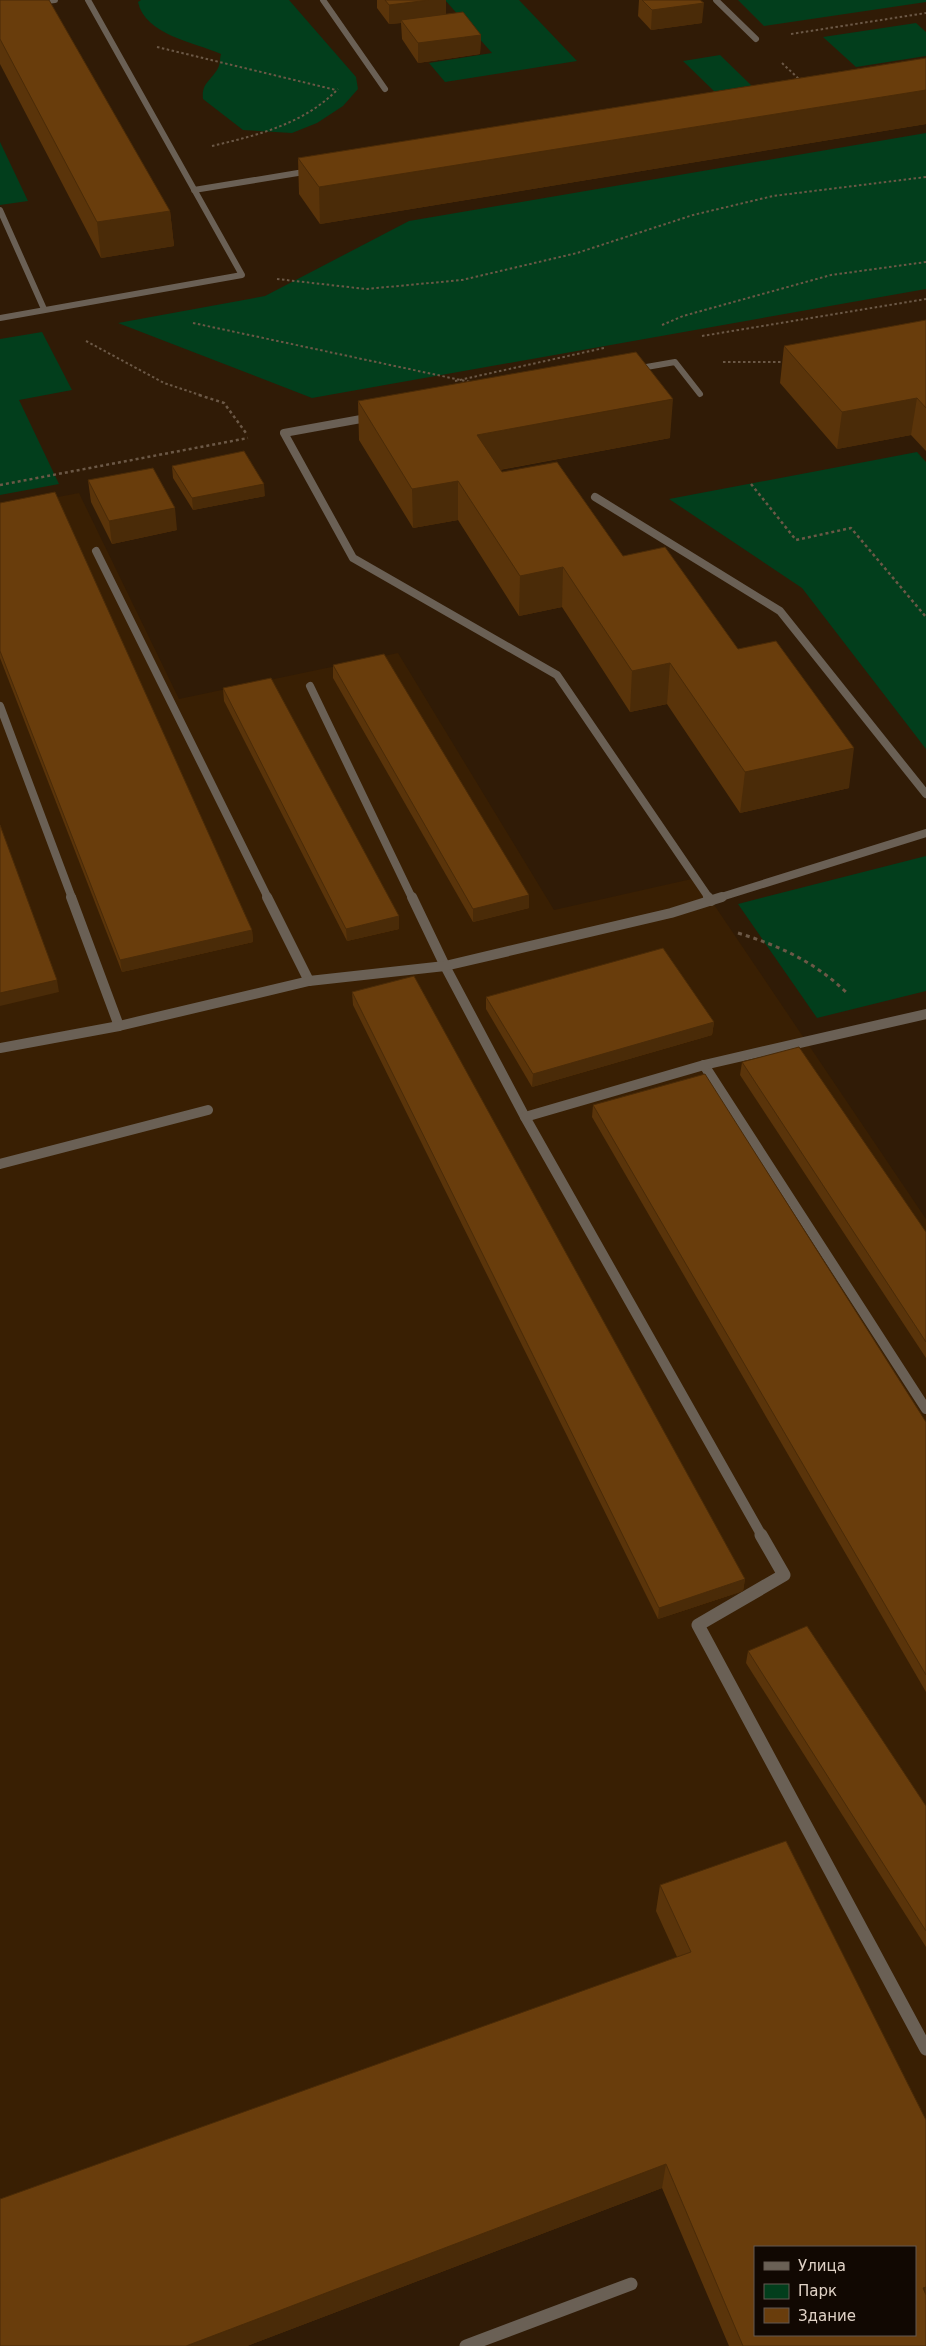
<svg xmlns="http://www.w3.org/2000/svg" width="926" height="2346" viewBox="0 0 926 2346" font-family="'DejaVu Sans',sans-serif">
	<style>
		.built { fill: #391f03 }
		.green { fill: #023e1c }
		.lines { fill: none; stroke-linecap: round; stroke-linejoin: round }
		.path-far2 { stroke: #6b5846; stroke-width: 2; stroke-dasharray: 2.5 2.5; stroke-linecap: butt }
		.path-far1 { stroke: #6b5846; stroke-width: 2.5; stroke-dasharray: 3 3; stroke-linecap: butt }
		.path { stroke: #6b5846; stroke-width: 3; stroke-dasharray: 4 4; stroke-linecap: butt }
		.service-far3 { stroke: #6a6055; stroke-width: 6 }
		.service-far2 { stroke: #6a6055; stroke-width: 8 }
		.service-far1 { stroke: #6a6055; stroke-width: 10 }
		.service { stroke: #6a6055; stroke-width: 13 }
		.minor { stroke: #6a6055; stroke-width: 6 }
		.wall { fill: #5a340a }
		.shaded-wall { fill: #4a2b08 }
		.building { fill: #693d0c; stroke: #4a2b08; fill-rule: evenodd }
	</style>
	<rect width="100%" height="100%" fill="#301b06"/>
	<path class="built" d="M 79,493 L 179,699 L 398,653 L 554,910 L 696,878 L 926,1219 L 926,2160 L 687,1978 L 0,2225 L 0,508 Z"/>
	<g class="green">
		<path d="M 141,0 L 289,0 L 356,77 L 358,89 L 343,106 L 317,123 L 292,133 L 243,130 L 203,99 C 201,82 213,80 219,66 C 220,63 220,57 221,54 C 194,42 145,35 138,2 Z"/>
		<path d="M 445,0 L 519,0 L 577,61 L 445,82 L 429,63 L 492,53 Z"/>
		<path d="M 738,0 L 926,0 L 926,2 L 764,26 Z"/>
		<path d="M 916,23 L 926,32 L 926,56 L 856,67 L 823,37 Z"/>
		<path d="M 720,55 L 753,87 L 716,93 L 683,61 Z"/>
		<path d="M 926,133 L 926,289 L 312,398 L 118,323 L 265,296 L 409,221 Z"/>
		<path d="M 0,142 L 28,201 L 0,205 Z"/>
		<path d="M 42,332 L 72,390 L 19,400 L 59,484 L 0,495 L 0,339 Z"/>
		<path d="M 917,452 L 926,462 L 926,749 L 802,588 L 669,499 Z"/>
		<path d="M 926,856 L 926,991 L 817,1018 L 738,904 Z"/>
	</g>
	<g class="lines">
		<g class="path-far2">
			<path d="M 791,34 L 926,13"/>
			<path d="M 157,47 L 336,90"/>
			<path d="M 782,63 L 801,81"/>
			<path d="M 212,146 C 258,135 304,124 338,89"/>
			<path d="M 277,279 L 366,289 L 462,280 L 577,253 L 693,215 L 773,196 L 926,177"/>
			<path d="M 193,323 L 470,382"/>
			<path d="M 662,325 L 683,316 L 831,275 L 926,262"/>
			<path d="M 702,336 L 926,299"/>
			<path d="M 86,341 L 164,383 L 203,396"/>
			<path d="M 723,362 L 784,362"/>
			<path d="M 455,381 L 604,348"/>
		</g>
		<g class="path-far1">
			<path d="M 199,395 L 224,403 L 246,433"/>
			<path d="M 751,484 L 796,540 L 851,528 L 926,617"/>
			<path d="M 0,485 L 248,438"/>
		</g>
		<path class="path" d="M 738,933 C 780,946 815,962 847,993"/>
		<g class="service-far3">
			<path d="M 194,190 L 310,171"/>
			<path d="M 0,210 L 44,309"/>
			<path d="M 635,369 L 675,362 L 700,394"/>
		</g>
		<g class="service-far2">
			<path d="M 372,417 L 284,433 L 353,558 L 557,675 L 709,898"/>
			<path d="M 595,497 L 780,611 L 926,794"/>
			<path d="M 96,551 L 268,898"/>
			<path d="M 310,686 L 412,898"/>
			<path d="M 0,706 L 72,898"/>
			<path d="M 718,898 L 926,833"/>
		</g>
		<g class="service-far1">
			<path d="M 71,897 L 119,1026"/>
			<path d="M 267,897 L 309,981"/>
			<path d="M 412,897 L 445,966 L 525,1117"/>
			<path d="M 708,897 L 711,901"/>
			<path d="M 0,1048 L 119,1026 L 309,981 L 445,966 L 671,913 L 722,897"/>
			<path d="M 704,1065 L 926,1409"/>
			<path d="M 0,1164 L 208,1110"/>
			<path d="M 762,1536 L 525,1117 L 704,1065 L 926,1014"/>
		</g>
		<g class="service">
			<path d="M 761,1535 L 784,1575 L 698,1625 L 926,2049"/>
			<path d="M 466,2346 L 631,2284"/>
		</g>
		<g class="minor">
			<path d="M 323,0 L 385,89"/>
			<path d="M 716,0 L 756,39"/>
			<path d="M 37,2 L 55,0"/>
			<path d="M 0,318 L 242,275 L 88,0"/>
		</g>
	</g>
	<g class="wall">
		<path d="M 0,0 L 170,211 L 174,246 L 101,258 L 0,64 Z"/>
		<path d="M 377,0 L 446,0 L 446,14 L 481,35 L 480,54 L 418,63 L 402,39 L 401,23 L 389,24 L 377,8 Z"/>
		<path d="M 639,0 L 700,0 L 702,23 L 651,30 L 638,16 Z"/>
		<path d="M 926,58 L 926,124 L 320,224 L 299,194 L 298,158 Z"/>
		<path d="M 926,320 L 926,451 L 911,435 L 837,449 L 780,383 L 784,346 Z"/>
		<path d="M 358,401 L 670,438 L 500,470 L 502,472 L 623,556 L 738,649 L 849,788 L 740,813 L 667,704 L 630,712 L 562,607 L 519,616 L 458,520 L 413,528 L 359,440 Z"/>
		<path d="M 172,466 L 265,496 L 193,510 L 173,478 Z"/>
		<path d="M 88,480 L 177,530 L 112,544 L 91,502 Z"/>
		<path d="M 0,503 L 252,930 L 253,942 L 122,972 L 0,658 Z"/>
		<path d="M 333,665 L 529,908 L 473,922 L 333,678 Z"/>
		<path d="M 223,688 L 399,916 L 399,929 L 347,941 L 224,701 Z"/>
		<path d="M 352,992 L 745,1579 L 743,1591 L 658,1619 L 353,1005 Z"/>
		<path d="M 486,997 L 714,1022 L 712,1035 L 532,1087 L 486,1009 Z"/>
		<path d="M 742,1062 L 926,1232 L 926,1358 L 740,1075 Z"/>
		<path d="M 593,1105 L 926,1422 L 926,1692 L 592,1117 Z"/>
		<path d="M 748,1651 L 926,1806 L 926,1947 L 746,1663 Z"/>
		<path d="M 660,1885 L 926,2346 L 729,2346 L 662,2188 L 247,2346 L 0,2346 L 677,1957 L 656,1911 Z"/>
	</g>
	<g class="shaded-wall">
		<path d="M 429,0 L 446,0 L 446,17 L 401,20 L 401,23 L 389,24 L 389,5 Z"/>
		<path d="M 704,3 L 702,23 L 651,30 L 652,10 Z"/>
		<path d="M 481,35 L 480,54 L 418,63 L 418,43 Z"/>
		<path d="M 926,90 L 926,124 L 320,224 L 319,187 Z"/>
		<path d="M 170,211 L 174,246 L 101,258 L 97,222 Z"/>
		<path d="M 917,398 L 911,435 L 837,449 L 842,412 Z"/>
		<path d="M 673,399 L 670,438 L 477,474 L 477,435 Z"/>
		<path d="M 458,481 L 458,520 L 413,528 L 412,489 Z"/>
		<path d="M 264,484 L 265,496 L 193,510 L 192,498 Z"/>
		<path d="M 175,508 L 177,530 L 112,544 L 109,521 Z"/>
		<path d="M 563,567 L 562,607 L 519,616 L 520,576 Z"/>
		<path d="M 670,663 L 667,704 L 630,712 L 632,671 Z"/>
		<path d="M 854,748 L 849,788 L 740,813 L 745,772 Z"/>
		<path d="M 529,895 L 529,908 L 473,922 L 473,909 Z"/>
		<path d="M 399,916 L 399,929 L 347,941 L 346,929 Z"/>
		<path d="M 252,930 L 253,942 L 122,972 L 120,960 Z"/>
		<path d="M 57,980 L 59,992 L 0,1006 L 0,993 Z"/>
		<path d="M 714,1022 L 712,1035 L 532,1087 L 533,1074 Z"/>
		<path d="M 745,1579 L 743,1591 L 658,1619 L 659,1608 Z"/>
		<path d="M 666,2164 L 662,2188 L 247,2346 L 186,2346 Z"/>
		<path d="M 926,2287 L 926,2305 L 923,2288 Z"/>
	</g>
	<g class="building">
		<path d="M 0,0 L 49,0 L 170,211 L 97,222 L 0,39 Z"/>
		<path d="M 385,0 L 429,0 L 389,5 Z"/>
		<path d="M 642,0 L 700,0 L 704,3 L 652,10 Z"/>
		<path d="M 463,12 L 481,35 L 418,43 L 401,20 Z"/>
		<path d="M 926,58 L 926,90 L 319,187 L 298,158 Z"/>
		<path d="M 926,320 L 926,408 L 917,398 L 842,412 L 784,346 Z"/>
		<path d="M 636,352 L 673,399 L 477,435 L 502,472 L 557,462 L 623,556 L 665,547 L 738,649 L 776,641 L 854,748 L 745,772 L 670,663 L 632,671 L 563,567 L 520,576 L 458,481 L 412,489 L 358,401 Z"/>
		<path d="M 244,451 L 264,484 L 192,498 L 172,466 Z"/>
		<path d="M 153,468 L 175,508 L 109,521 L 88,480 Z"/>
		<path d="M 55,492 L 252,930 L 120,960 L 0,651 L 0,503 Z"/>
		<path d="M 384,654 L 529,895 L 473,909 L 333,665 Z"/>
		<path d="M 271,678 L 399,916 L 346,929 L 223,688 Z"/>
		<path d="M 0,825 L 57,980 L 0,993 Z"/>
		<path d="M 663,948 L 714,1022 L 533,1074 L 486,997 Z"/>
		<path d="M 414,976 L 745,1579 L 659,1608 L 352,992 Z"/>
		<path d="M 799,1047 L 926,1232 L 926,1342 L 742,1062 Z"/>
		<path d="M 705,1074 L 926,1422 L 926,1675 L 593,1105 Z"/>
		<path d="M 807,1626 L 926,1806 L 926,1931 L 748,1651 Z"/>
		<path d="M 786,1841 L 926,2120 L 926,2287 L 923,2288 L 926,2295 L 926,2346 L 743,2346 L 666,2164 L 186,2346 L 0,2346 L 0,2199 L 691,1952 L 660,1885 ZM 755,2247 L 915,2247 L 915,2335 L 755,2335 Z"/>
	</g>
	<rect x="754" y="2246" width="162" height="90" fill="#110802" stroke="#645950"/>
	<rect x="764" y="2262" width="25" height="8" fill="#6a6055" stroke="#645950"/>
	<text x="798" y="2271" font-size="15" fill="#e0d2c6">Улица</text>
	<rect x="764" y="2284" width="25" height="15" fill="#023e1c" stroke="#645950"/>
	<text x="798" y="2296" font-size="15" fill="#e0d2c6">Парк</text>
	<rect x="764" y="2308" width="25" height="15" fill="#693d0c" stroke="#645950"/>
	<text x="798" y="2321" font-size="15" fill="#e0d2c6">Здание</text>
</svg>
